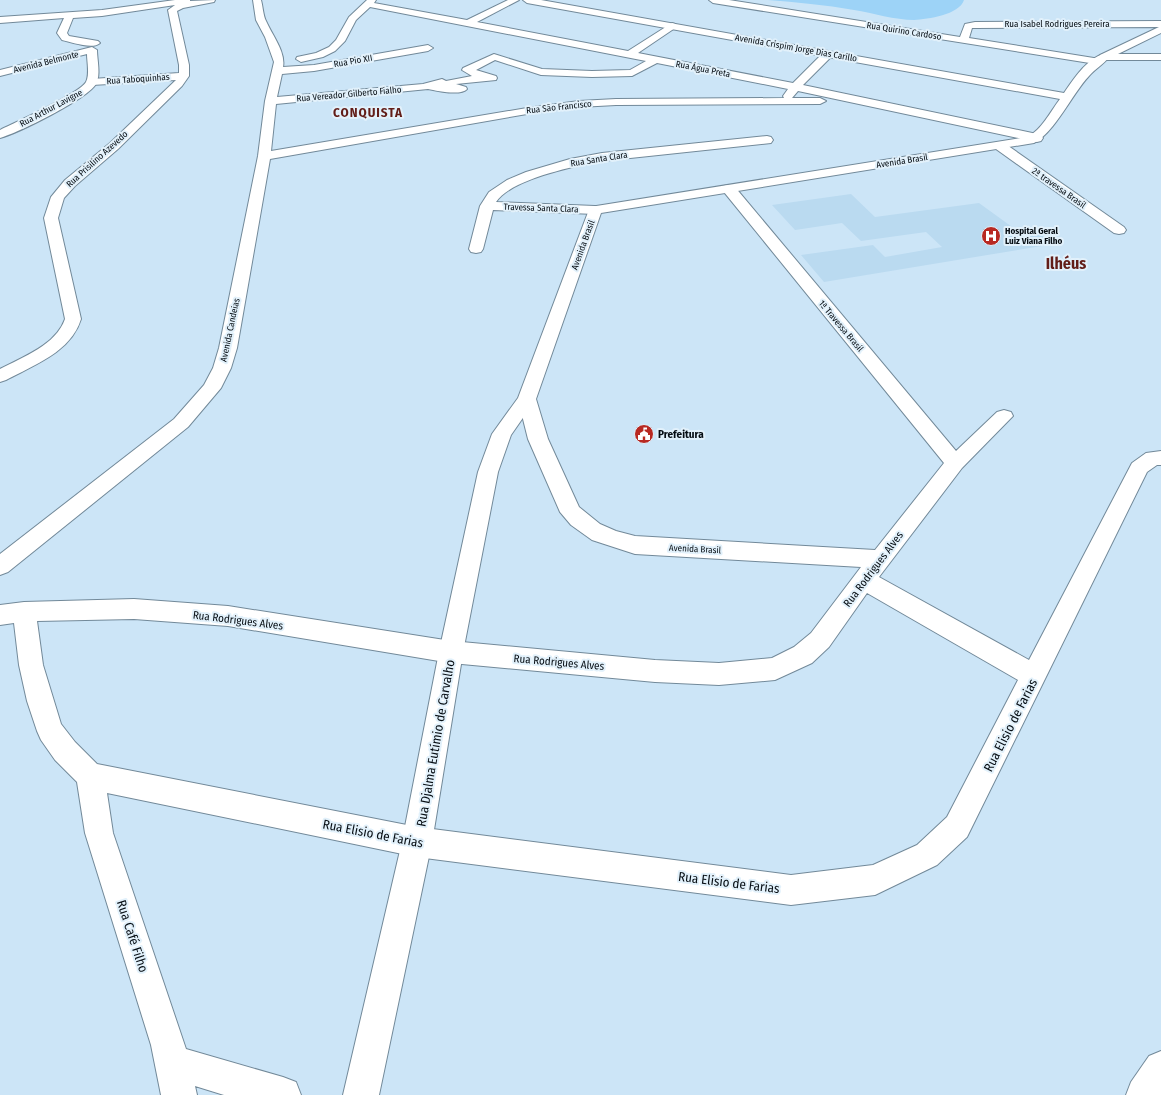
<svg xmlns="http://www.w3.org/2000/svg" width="1161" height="1095" viewBox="0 0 1161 1095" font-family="'Fira Sans Condensed',sans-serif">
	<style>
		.built { fill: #badaf0 }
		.green { fill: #9dd3f7 }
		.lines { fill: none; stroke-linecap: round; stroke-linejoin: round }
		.street-casing { stroke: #728999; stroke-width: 2 }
		.secondary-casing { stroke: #728999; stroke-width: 2 }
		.street { fill: #fff; fill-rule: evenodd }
		.secondary { fill: #fff; fill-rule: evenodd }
		.labels { text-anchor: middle; stroke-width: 4; stroke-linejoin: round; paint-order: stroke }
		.far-street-label { font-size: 9px; fill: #060d13; stroke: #e2f1fb }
		.far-poi-label { font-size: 9px; font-weight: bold; fill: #060d13; stroke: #e2f1fb; text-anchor: start }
		.poi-label { font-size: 11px; font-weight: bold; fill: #060d13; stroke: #e2f1fb; text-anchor: start }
		.street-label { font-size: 11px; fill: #060d13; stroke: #e2f1fb }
		.far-district-label { font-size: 13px; font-weight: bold; letter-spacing: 1px; fill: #621d18; stroke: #e2f1fb }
		.near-street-label { font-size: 13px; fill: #060d13; stroke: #e2f1fb }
		.far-town-label { font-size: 16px; font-weight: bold; fill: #621d18; stroke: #e2f1fb }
	</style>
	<rect width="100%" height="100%" fill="#cce5f7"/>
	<path class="built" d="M 851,194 L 875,217 L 979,203 L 1019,232 L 1039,228 L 1060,243 L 824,282 L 801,255 L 873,245 L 885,257 L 942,247 L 926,232 L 861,241 L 842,223 L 795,230 L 772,205 Z"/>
	<path class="green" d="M 768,0 L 964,0 C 959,15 928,19 914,20 C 895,20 873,13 854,10 C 825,5 796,2 768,0 Z"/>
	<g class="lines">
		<defs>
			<g id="street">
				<path d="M 175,0 L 190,0 L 190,1 L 215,0 L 214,2 L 183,8 L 177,11 L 189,65 L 189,76 L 182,86 L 118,149 L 75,186 L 64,198 L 58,218 L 81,319 C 71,352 34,365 6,380 L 0,382 L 0,369 C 23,357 56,345 65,319 L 44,218 L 51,197 L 65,180 L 110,143 L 176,80 L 92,85 L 87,82 L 92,79 L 179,73 L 179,65 L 168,10 L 175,5 L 102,16 L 73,18 L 67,33 L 69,36 L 98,41 L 100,43 C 93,50 71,42 62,40 L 57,33 L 64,18 L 0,23 L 0,17 L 102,10 Z"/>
				<path d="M 253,0 L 261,0 C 263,7 263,15 266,21 C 272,35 286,52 283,67 L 314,65 L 428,45 L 433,48 L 428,51 L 314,71 L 282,74 L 277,97 L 423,84 L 442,79 L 446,81 L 472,76 L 462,70 L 463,68 L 494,54 L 542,69 L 592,71 L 630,70 L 646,61 L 370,7 L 356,20 L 345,41 L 335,51 L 323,57 L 301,62 L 296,59 L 297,57 L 316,53 L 329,47 L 336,40 L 349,17 L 367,0 L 376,0 L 374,3 L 467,20 L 508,0 L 519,0 L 477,22 L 628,51 L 672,23 L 675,24 L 677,26 L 675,28 L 638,53 L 793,83 L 824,52 L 828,51 L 833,54 L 832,56 L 803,85 L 1037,134 L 1041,135 L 1043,138 L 1041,141 L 1037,142 L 798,91 L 792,98 L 820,98 L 826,101 L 820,104 L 616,105 L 579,107 L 527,114 L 270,159 L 237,348 L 231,368 L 221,388 L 188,427 L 8,572 L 0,575 L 0,554 L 174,419 L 204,385 L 213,368 L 219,348 L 258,156 L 265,101 L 274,62 L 265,37 L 256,20 ZM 495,60 L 541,75 L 592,77 L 632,76 L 657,63 L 788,89 L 783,96 L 784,98 L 616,99 L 579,101 L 527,108 L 271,151 L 276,104 L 428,89 C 437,91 461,96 467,89 L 466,87 L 456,84 L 496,80 L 497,78 L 496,76 L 476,70 Z"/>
				<path d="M 709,0 L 729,0 L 960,37 L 965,24 L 975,22 L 1161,21 L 1161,33 L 1118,54 L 1161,54 L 1161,60 L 1104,60 L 1099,57 L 1100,55 L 1159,27 L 975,28 L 972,28 L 969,38 L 1100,59 L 1101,61 L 1096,64 L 713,3 Z"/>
				<path d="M 767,136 L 771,137 L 773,140 L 771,143 L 602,161 C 575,166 511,179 496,202 L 595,206 L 600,207 L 602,210 L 600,213 L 595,214 L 493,210 L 483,249 L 481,252 L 476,253 L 471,252 L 469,249 L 480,206 L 489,192 L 507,180 L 526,172 L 570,159 L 602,153 Z"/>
				<path d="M 1000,142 L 1004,143 L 1124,227 L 1126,230 L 1124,233 L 1119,234 L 1114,233 L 996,149 L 994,146 L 996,143 Z"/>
				<path d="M 729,185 L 734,186 L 956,451 L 997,412 L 1004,410 L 1011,412 L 1013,416 L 962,468 L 879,577 L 1029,660 L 1132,463 L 1146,453 L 1161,451 L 1161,465 L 1157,465 L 1147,472 L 967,837 L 937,865 L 875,895 L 791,905 L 417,857 L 107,793 L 113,833 L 186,1049 L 283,1077 L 296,1082 L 301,1095 L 224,1095 L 195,1086 L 197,1095 L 161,1095 L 151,1045 L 85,833 L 77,782 L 55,760 L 41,740 L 37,731 L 27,701 L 19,665 L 14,623 L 0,625 L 0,605 L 24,602 L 134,599 L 228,606 L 451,641 L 655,660 L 719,663 L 772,658 L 794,647 L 811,633 L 861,567 L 635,554 L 592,540 L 571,525 L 560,512 L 528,439 L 518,399 L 521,395 L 527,393 L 533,395 L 536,399 L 548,439 L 579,507 L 600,524 L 616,531 L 635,536 L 875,550 L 944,463 L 724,192 L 722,189 L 724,186 ZM 867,593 L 1018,680 L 947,817 L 917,845 L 873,865 L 791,875 L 417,827 L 97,764 L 75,742 L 61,724 L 43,665 L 37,621 L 134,619 L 228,626 L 451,663 L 655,682 L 719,685 L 775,680 L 812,663 L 829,647 Z"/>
				<path d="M 1161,1051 L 1161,1095 L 1126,1095 L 1131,1082 L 1149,1056 Z"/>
			</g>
			<g id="secondary">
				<path d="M 523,0 L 541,0 L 1064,93 C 1073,80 1087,58 1104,54 L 1109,57 C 1104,64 1095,69 1089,76 C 1072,94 1055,132 1034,143 L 601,213 L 536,399 L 511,435 L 498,472 L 463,652 L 432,842 L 379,1095 L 343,1095 L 402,842 L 439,652 L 478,472 L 492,434 L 518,398 L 590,207 L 1027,137 C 1042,130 1050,112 1060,99 L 527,3 Z"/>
				<path d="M 92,47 L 97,50 C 97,60 101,75 96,84 C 87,99 18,133 0,138 L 0,130 C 16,122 79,94 86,82 C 90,75 87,62 87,54 L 0,76 L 0,70 Z"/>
			</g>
		</defs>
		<use href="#street" class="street-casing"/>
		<use href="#secondary" class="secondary-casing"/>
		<use href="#street" class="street"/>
		<use href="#secondary" class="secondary"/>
	</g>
	<defs>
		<symbol id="hospital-disc" viewBox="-11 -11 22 22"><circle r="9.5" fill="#b82922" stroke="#e2f1fb"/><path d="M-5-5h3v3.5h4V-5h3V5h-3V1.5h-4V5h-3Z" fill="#fff"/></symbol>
		<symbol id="civic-disc" viewBox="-11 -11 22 22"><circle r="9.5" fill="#b82922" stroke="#e2f1fb"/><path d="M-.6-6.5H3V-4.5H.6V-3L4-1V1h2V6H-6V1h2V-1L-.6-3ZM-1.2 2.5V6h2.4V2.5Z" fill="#fff"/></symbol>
	</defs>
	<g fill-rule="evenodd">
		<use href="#hospital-disc" x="980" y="225" width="22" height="22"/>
		<use href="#civic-disc" x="633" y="423" width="22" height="22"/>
	</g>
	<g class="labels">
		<g class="far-street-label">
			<text x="1057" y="27">Rua Isabel Rodrigues Pereira</text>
			<text transform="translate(904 31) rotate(9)" y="3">Rua Quirino Cardoso</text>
			<text transform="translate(796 48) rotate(10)" y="3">Avenida Crispim Jorge Dias Carillo</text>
			<text transform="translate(353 61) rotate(-10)" y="3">Rua Pio XII</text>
			<text transform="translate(46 62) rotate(-14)" y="3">Avenida Belmonte</text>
			<text transform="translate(703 69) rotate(11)" y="3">Rua Água Preta</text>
			<text transform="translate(138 79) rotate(-4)" y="3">Rua Taboquinhas</text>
			<text transform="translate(349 94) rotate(-5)" y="3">Rua Vereador Gilberto Fialho</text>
			<text transform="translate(559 107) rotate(-6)" y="3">Rua São Francisco</text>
			<text transform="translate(51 108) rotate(-28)" y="3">Rua Arthur Lavigne</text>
			<text transform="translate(97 159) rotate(-42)" y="3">Rua Prisilino Azevedo</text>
			<text transform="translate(599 159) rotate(-9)" y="3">Rua Santa Clara</text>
			<text transform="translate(902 161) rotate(-9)" y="3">Avenida Brasil</text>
			<text transform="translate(1059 188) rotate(35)" y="3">2ª travessa Brasil</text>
			<text transform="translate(541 208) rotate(2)" y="3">Travessa Santa Clara</text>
			<text transform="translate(583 245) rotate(-70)" y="3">Avenida Brasil</text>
			<text transform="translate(841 326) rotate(50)" y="3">1ª Travessa Brasil</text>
			<text transform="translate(230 330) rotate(-78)" y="3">Avenida Candeias</text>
			<text transform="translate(695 549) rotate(3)" y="3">Avenida Brasil</text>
		</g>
		<g class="far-poi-label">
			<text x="1005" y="234">Hospital Geral<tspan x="1005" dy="10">Luiz Viana Filho</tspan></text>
		</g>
		<g class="poi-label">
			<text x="658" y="438">Prefeitura</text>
		</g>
		<g class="street-label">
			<text transform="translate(873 569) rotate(-53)" y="4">Rua Rodrigues Alves</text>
			<text transform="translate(238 620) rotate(7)" y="4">Rua Rodrigues Alves</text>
			<text transform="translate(559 662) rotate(5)" y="4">Rua Rodrigues Alves</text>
		</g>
		<g class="far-district-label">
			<text x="368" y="117">CONQUISTA</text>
		</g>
		<g class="near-street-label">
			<text transform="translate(1010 725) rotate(-63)" y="5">Rua Elisio de Farias</text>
			<text transform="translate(435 743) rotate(-80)" y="5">Rua Djalma Eutímio de Carvalho</text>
			<text transform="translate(373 833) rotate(11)" y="5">Rua Elisio de Farias</text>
			<text transform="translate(729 882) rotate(7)" y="5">Rua Elisio de Farias</text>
			<text transform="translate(133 936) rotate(72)" y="5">Rua Café Filho</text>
		</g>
		<g class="far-town-label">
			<text x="1066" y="269">Ilhéus</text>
		</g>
	</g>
</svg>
